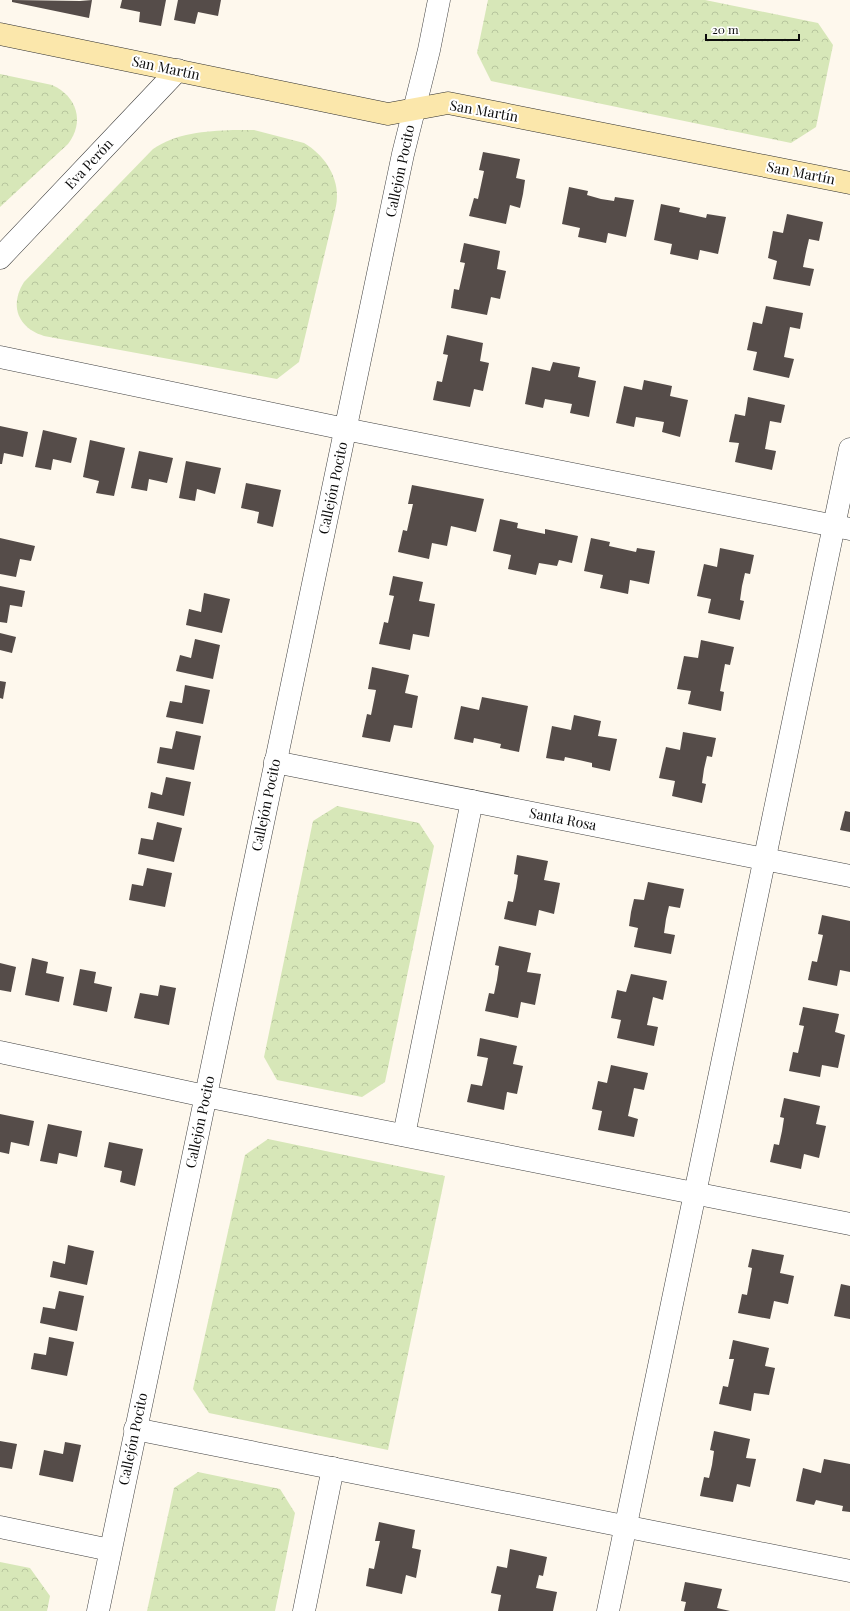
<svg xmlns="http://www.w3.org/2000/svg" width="850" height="1611" viewBox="0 0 850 1611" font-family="'Playfair Display',serif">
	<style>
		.park { fill: url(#park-crowns) }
		.building { fill: #554c49 }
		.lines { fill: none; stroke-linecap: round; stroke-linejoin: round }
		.street-casing { stroke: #3f3f3f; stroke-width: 23 }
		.secondary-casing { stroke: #2e2e2e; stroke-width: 23 }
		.street { stroke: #fff; stroke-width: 22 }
		.secondary { stroke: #fbe7ab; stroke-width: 22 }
		.labels { text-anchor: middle; stroke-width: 4; stroke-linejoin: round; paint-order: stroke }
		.street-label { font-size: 14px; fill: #0c0c0c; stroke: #fff }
	</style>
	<defs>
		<pattern id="park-crowns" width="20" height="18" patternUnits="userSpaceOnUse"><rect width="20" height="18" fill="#d7e7b8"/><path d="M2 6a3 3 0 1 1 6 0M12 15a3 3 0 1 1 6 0" fill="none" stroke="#b7c59d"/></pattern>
	</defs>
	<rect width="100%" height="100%" fill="#fef8ed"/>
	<g class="park">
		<path d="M 488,0 L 705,0 L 818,23 L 833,45 L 816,127 L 791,143 L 491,81 L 477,53 Z"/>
		<path d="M 0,74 L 52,85 C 77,96 85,122 68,144 L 0,207 Z"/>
		<path d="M 233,130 L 254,130 L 304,143 C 326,156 341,180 336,206 L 299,362 L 277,379 L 44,336 C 18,328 9,306 24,282 L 153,149 C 176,133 205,131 233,130 Z"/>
		<path d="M 337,806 L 419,823 L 434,846 L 385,1082 L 362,1097 L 277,1080 L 264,1057 L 313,821 Z"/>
		<path d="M 268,1139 L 445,1176 L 388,1450 L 209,1413 L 193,1389 L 245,1155 Z"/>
		<path d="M 198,1472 L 280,1489 L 295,1513 L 275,1611 L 147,1611 L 174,1488 Z"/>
		<path d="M 0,1562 L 30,1568 L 50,1596 L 47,1611 L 0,1611 Z"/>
	</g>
	<g class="building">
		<path d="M 12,0 L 80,1 L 92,0 L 89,18 L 12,2 Z"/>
		<path d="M 122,0 L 166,0 L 161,26 L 139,22 L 140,12 L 120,8 Z"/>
		<path d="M 178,0 L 221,0 L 218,16 L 198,12 L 195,24 L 174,20 Z"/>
		<path d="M 483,152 L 520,159 L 516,178 L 525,180 L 523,194 L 520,208 L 510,205 L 506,224 L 469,216 L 474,198 L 478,199 L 484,171 L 479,170 Z"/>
		<path d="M 569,187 L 588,191 L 587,195 L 601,199 L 614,201 L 615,197 L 634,200 L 626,237 L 608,233 L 606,243 L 578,237 L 580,228 L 562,224 Z"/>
		<path d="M 661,204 L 680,208 L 679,212 L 706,218 L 707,214 L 726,217 L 718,254 L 700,250 L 698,260 L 670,254 L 672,244 L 654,240 Z"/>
		<path d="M 787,214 L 823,222 L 819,241 L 809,239 L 806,252 L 803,267 L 814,269 L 810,286 L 773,279 L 777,261 L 768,258 L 773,231 L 783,233 Z"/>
		<path d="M 464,243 L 500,251 L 497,269 L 506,271 L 500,299 L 491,297 L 487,315 L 451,308 L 454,289 L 459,290 L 465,263 L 460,262 Z"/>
		<path d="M 766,306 L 803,313 L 800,329 L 790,327 L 784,357 L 794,359 L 789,378 L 753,370 L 757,352 L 747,350 L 753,322 L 762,324 Z"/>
		<path d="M 447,335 L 483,343 L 480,361 L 489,363 L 483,391 L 474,389 L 470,407 L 433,400 L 437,381 L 442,382 L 448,355 L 443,354 Z"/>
		<path d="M 553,362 L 580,367 L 578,377 L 596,381 L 589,417 L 570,413 L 572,404 L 545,399 L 543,408 L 525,404 L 532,367 L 550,371 Z"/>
		<path d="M 644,380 L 672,386 L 670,396 L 688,400 L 680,437 L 662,432 L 664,422 L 636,417 L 634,427 L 616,423 L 624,386 L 642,390 Z"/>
		<path d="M 748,397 L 785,405 L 781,423 L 770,421 L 765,449 L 776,451 L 772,470 L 735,462 L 739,443 L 729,442 L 735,414 L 745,416 Z"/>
		<path d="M 0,426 L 28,432 L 23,457 L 4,453 L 2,464 L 0,464 Z"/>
		<path d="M 43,430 L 77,438 L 71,463 L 53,459 L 51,470 L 35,467 Z"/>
		<path d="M 90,440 L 125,448 L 114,496 L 96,493 L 99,481 L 83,477 Z"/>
		<path d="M 139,451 L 173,458 L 167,483 L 149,479 L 147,491 L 131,488 Z"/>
		<path d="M 186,461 L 221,468 L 215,494 L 197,489 L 195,501 L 179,498 Z"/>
		<path d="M 246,483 L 281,490 L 273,527 L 257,523 L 259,512 L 241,508 Z"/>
		<path d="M 412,485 L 484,499 L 476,532 L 451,526 L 447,546 L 432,543 L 429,559 L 398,552 L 403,530 L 407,531 L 413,504 L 408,504 Z"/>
		<path d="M 500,519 L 518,523 L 517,528 L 545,534 L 545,529 L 578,536 L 572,563 L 559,560 L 557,566 L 539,563 L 536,575 L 508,569 L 511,555 L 493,551 Z"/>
		<path d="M 0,538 L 35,546 L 31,561 L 20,559 L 16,577 L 0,574 Z"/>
		<path d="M 591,538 L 610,542 L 609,546 L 636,552 L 637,548 L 655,551 L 649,584 L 630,580 L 628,594 L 600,588 L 603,575 L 584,571 Z"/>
		<path d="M 720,548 L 754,555 L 750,574 L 745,573 L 742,586 L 740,600 L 744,601 L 740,620 L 708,613 L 711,599 L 697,596 L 704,564 L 717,567 Z"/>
		<path d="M 393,576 L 423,582 L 419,601 L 435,604 L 429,637 L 413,634 L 410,650 L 379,644 L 384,622 L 388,623 L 391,609 L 394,596 L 389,595 Z"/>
		<path d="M 0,586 L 25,591 L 22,607 L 10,605 L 7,623 L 0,622 Z"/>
		<path d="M 204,593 L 230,599 L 222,633 L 186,625 L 189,609 L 201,612 Z"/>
		<path d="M 0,633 L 16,637 L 12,653 L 0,650 Z"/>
		<path d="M 195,639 L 220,645 L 213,679 L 176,671 L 180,655 L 191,658 Z"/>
		<path d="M 701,640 L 734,647 L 730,665 L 725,664 L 720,691 L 724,692 L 721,711 L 688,704 L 691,691 L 677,689 L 684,656 L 698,658 Z"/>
		<path d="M 372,667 L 409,675 L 405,693 L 418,696 L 412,728 L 394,725 L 390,742 L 362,737 L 367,714 L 371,715 L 376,690 L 368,689 Z"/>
		<path d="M 0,681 L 6,682 L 3,699 L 0,698 Z"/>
		<path d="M 185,685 L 210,690 L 203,724 L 166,717 L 170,701 L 182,703 Z"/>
		<path d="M 482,697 L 528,706 L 519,752 L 500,748 L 501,744 L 488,741 L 474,738 L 473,743 L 454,739 L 461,706 L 479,710 Z"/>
		<path d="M 574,715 L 601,721 L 598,736 L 617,739 L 610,771 L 592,767 L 592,763 L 579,760 L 565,757 L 564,761 L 546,758 L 552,726 L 571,730 Z"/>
		<path d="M 176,731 L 201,736 L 194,770 L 157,763 L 160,747 L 172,749 Z"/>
		<path d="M 683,732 L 716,738 L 712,757 L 707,756 L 704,769 L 702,783 L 706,784 L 702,803 L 672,796 L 675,781 L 659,778 L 666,747 L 680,750 Z"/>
		<path d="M 166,777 L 191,782 L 184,816 L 148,808 L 151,792 L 162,795 Z"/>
		<path d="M 845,811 L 850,812 L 850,832 L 840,830 Z"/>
		<path d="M 157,822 L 182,828 L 174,862 L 138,854 L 141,838 L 153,840 Z"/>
		<path d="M 517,855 L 548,861 L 544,880 L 560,883 L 554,914 L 539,910 L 536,926 L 504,919 L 508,901 L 513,902 L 516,888 L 518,875 L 514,874 Z"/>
		<path d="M 147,868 L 172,873 L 165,907 L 129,900 L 132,884 L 143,886 Z"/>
		<path d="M 648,882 L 684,889 L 680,908 L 669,906 L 666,919 L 664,933 L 675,935 L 671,954 L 634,947 L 638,928 L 629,926 L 631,912 L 634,899 L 644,900 Z"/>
		<path d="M 822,915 L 850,921 L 850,972 L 840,970 L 837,986 L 808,980 L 812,961 L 817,962 L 823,935 L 818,934 Z"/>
		<path d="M 499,946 L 531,953 L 527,972 L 541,974 L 535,1005 L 521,1002 L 518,1018 L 485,1011 L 489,993 L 494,994 L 497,980 L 499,966 L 495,965 Z"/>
		<path d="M 32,958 L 48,962 L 46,973 L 64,977 L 59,1002 L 25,995 Z"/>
		<path d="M 0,963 L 16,967 L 11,992 L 0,990 Z"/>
		<path d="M 80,969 L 96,972 L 94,983 L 112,987 L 107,1012 L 73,1005 Z"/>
		<path d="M 631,974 L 667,981 L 663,1000 L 653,997 L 647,1025 L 658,1027 L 654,1046 L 617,1038 L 621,1020 L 611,1018 L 617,990 L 626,992 Z"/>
		<path d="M 160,985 L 176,988 L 169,1025 L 134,1018 L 140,993 L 158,996 Z"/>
		<path d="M 803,1007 L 839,1014 L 835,1032 L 845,1035 L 838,1068 L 822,1065 L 820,1077 L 789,1071 L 793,1052 L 798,1053 L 804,1026 L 799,1025 Z"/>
		<path d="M 480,1038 L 517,1046 L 513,1064 L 523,1066 L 517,1094 L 507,1092 L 504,1110 L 467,1102 L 471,1084 L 482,1086 L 485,1073 L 488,1058 L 477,1056 Z"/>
		<path d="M 611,1065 L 648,1073 L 644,1090 L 634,1088 L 628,1116 L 638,1119 L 634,1137 L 598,1130 L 602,1111 L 592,1109 L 598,1081 L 607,1083 Z"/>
		<path d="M 784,1098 L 820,1106 L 816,1124 L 826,1126 L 819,1158 L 804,1154 L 801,1169 L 770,1162 L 774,1144 L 779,1145 L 782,1131 L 784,1118 L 780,1117 Z"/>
		<path d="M 0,1114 L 34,1121 L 29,1146 L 11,1142 L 9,1154 L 0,1152 Z"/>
		<path d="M 48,1124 L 82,1131 L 77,1157 L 59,1153 L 57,1164 L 40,1161 Z"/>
		<path d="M 109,1142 L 143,1149 L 135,1186 L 120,1182 L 122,1171 L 104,1167 Z"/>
		<path d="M 68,1245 L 94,1251 L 87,1285 L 50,1277 L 53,1261 L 65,1264 Z"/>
		<path d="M 752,1249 L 784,1255 L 780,1273 L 794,1276 L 788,1304 L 774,1301 L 770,1319 L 738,1313 L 742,1294 L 747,1295 L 752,1268 L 748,1267 Z"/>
		<path d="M 841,1284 L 850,1286 L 850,1319 L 834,1316 Z"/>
		<path d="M 59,1291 L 84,1296 L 77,1331 L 40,1323 L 43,1307 L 55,1309 Z"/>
		<path d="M 49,1337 L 74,1342 L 67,1376 L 31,1369 L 34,1353 L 46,1355 Z"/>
		<path d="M 733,1340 L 769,1348 L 765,1366 L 775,1368 L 769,1395 L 754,1393 L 751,1411 L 719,1404 L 723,1386 L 728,1387 L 734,1359 L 729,1359 Z"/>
		<path d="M 714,1431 L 750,1439 L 746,1458 L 756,1459 L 750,1487 L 737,1484 L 733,1502 L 700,1496 L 704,1477 L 709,1478 L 712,1465 L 714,1451 L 710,1450 Z"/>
		<path d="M 0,1441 L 17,1444 L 12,1469 L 0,1467 Z"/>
		<path d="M 65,1442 L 81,1445 L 73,1482 L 39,1475 L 44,1450 L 63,1454 Z"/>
		<path d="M 824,1459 L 850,1464 L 850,1512 L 842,1511 L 843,1506 L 829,1503 L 816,1500 L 814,1505 L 796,1501 L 803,1468 L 821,1473 Z"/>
		<path d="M 379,1522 L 415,1530 L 412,1548 L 421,1550 L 416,1578 L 406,1575 L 402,1594 L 366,1586 L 369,1568 L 374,1569 L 380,1541 L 375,1541 Z"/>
		<path d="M 510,1549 L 547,1557 L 543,1576 L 539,1575 L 536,1588 L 557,1592 L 553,1611 L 498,1611 L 501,1595 L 491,1593 L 497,1566 L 507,1568 Z"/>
		<path d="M 685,1582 L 722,1589 L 717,1608 L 730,1611 L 684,1611 L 686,1602 L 681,1601 Z"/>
	</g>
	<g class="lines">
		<defs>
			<g id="street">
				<path d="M 0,258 L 178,70"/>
				<path d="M 0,357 L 345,429 L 850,529"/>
				<path d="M 275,762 L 850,876"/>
				<path d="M 0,1052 L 205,1096 L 850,1224"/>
				<path d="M 404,1135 L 472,801"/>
				<path d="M 135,1429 L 850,1571"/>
				<path d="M 0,1527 L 110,1550"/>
				<path d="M 98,1611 L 403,154 L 429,50 L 439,0"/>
				<path d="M 304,1611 L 333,1468"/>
				<path d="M 608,1611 L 850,449"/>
			</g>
			<path id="secondary" d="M 0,34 L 388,114 L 448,103 L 850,183"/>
		</defs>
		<use href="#street" class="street-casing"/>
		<use href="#secondary" class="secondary-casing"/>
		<use href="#street" class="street"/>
		<use href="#secondary" class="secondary"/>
	</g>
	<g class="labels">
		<g class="street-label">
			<text transform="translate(166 68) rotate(12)" y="5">San Martín</text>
			<text transform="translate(484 111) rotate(10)" y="5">San Martín</text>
			<text transform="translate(89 164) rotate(-47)" y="5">Eva Perón</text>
			<text transform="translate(400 171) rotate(-78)" y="5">Callejón Pocito</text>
			<text transform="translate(801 173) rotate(11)" y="5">San Martín</text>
			<text transform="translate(333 488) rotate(-78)" y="5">Callejón Pocito</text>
			<text transform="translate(266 805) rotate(-78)" y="5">Callejón Pocito</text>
			<text transform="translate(563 819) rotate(11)" y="5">Santa Rosa</text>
			<text transform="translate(200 1122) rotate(-78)" y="5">Callejón Pocito</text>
			<text transform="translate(133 1439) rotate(-78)" y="5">Callejón Pocito</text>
		</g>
	</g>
	<path d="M706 34v6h93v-6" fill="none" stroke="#0c0c0c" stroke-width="2"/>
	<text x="712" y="34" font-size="12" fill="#0c0c0c" stroke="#ffffff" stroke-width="3" paint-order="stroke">20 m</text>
</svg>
